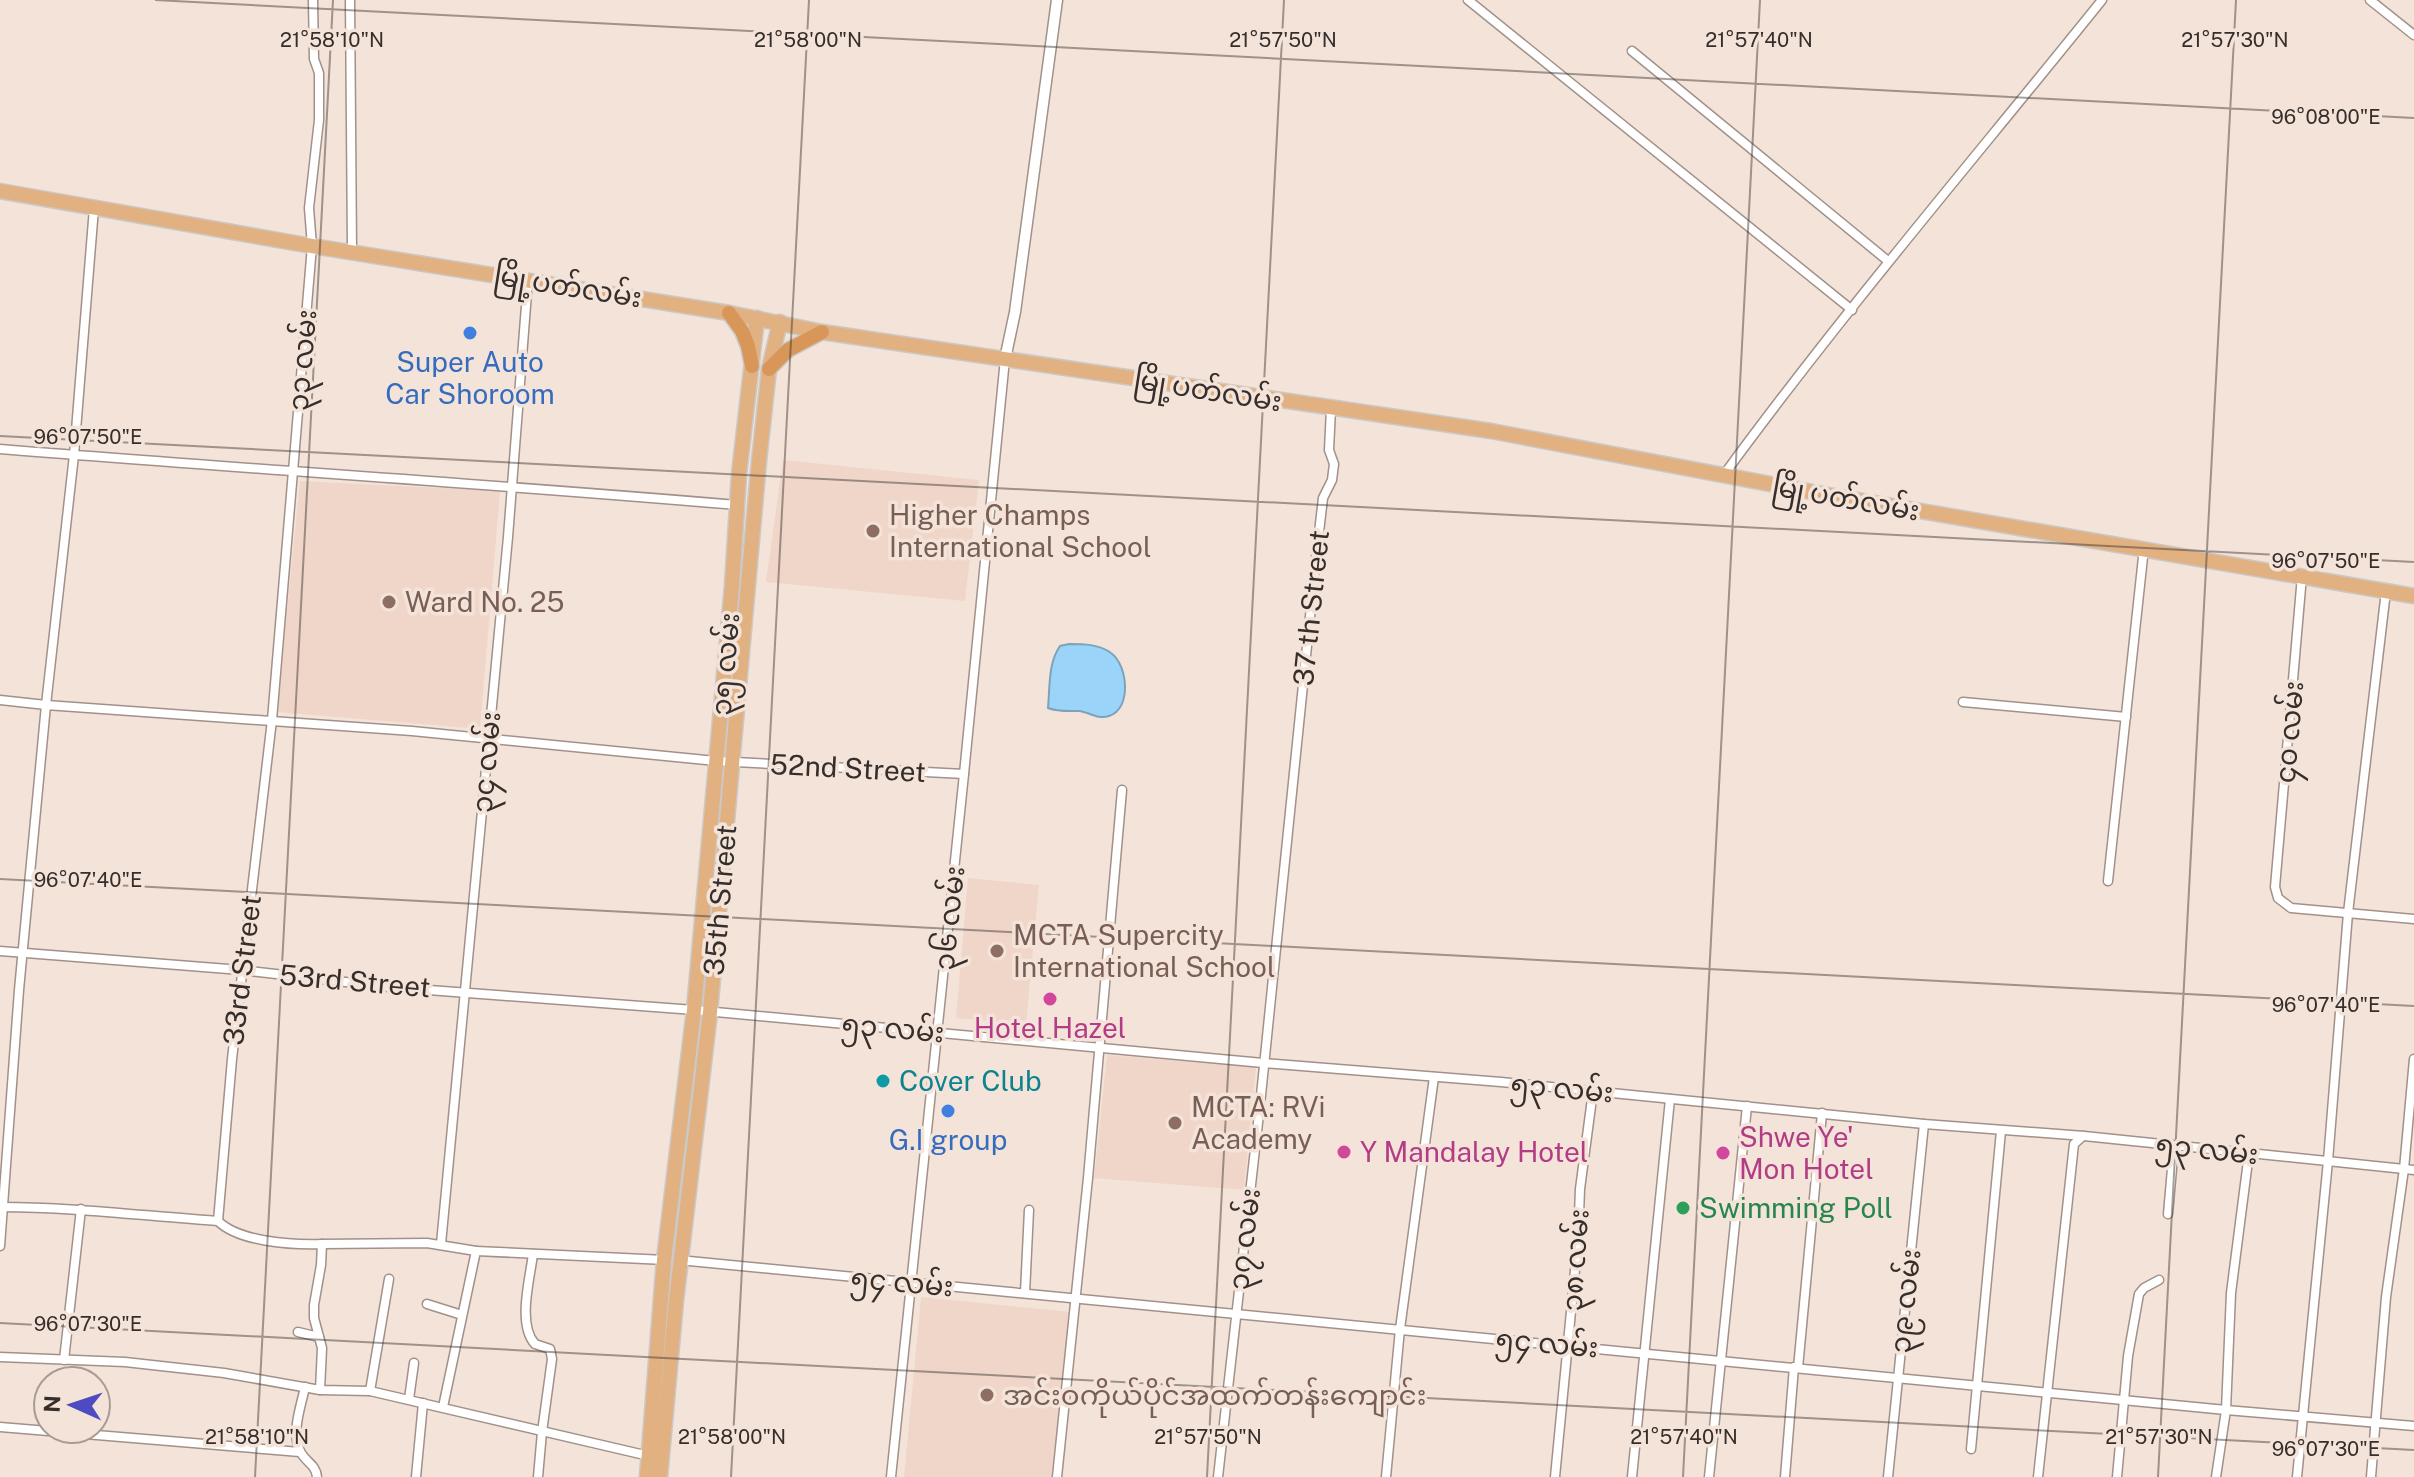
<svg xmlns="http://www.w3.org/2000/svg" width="2414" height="1477" viewBox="0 0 2414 1477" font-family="'Public Sans','Noto Sans Myanmar',sans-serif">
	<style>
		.built { fill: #efd6c9 }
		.water { fill: #9ad5f9; stroke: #7ca3bb; stroke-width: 2 }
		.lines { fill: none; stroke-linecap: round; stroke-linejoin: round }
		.minor-casing { stroke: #a19188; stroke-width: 11 }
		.tertiary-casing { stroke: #a19188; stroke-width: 13 }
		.primary-casing { stroke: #cac9c8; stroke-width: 17 }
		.trunk-casing { stroke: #cac9c8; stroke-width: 17 }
		.minor { stroke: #fff; stroke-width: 8 }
		.tertiary { stroke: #fff; stroke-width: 10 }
		.primary { stroke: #e2b182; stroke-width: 14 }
		.trunk { stroke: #d89758; stroke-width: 14 }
		.ticks { fill: none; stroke: #352e2b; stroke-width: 2; stroke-opacity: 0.45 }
		.shop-dot { fill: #3f7fe0; stroke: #f4e3d9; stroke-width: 3 }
		.education-dot { fill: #8d6e63; stroke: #f4e3d9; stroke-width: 3 }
		.hotel-dot { fill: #d1479c; stroke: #f4e3d9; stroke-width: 3 }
		.culture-dot { fill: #0f9aa8; stroke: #f4e3d9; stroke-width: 3 }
		.leisure-dot { fill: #2e9e5b; stroke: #f4e3d9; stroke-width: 3 }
		.labels { text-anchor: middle; stroke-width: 7; stroke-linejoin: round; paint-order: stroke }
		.street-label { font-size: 28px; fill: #352e2b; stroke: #f4e3d9 }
		.shop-label { font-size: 28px; fill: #366cbe; stroke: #f4e3d9 }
		.education-label { font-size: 28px; fill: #785e54; stroke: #f4e3d9; text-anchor: start }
		.hotel-label { font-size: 28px; fill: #b23c85; stroke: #f4e3d9; text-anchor: start }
		.culture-label { font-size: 28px; fill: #0d838f; stroke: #f4e3d9; text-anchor: start }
		.leisure-label { font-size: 28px; fill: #27864d; stroke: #f4e3d9; text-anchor: start }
		.ticks-label { font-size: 20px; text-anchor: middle; fill: #352e2b; stroke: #f4e3d9; stroke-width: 7; stroke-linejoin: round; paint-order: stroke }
	</style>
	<rect width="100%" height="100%" fill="#f4e3d9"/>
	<g class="built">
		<path d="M 783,460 L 979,480 L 965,601 L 766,582 Z"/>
		<path d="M 300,481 L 500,491 L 480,729 L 277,712 Z"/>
		<path d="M 968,878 L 1039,885 L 1026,1024 L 956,1018 Z"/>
		<path d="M 1107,1055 L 1256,1067 L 1244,1190 L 1094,1178 Z"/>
		<path d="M 921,1297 L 1070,1312 L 1054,1477 L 904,1477 Z"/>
	</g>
	<path class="water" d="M 1069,644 C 1083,644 1099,644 1111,653 C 1128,665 1132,709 1109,716 C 1098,720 1089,712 1079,711 C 1068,711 1058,712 1048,708 C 1050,687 1048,663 1060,646 Z"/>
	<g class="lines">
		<defs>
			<g id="minor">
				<path d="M 350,0 L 352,251"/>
				<path d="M 1468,0 L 1852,310"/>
				<path d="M 2370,0 L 2414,35"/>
				<path d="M 1632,51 L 1888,261"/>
				<path d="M 0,449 C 246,469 492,484 737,505"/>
				<path d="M 1723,476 C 1843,312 1975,158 2102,0"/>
				<path d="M 2302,576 L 2275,887 L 2278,898 L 2291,908 L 2414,919"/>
				<path d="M 0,700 L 46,705 L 74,455 L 94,208"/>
				<path d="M 1963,702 L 2126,717"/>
				<path d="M 2108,881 L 2144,548"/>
				<path d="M 0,951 L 241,970 L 389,987 L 694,1010 L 1263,1063 L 1501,1082 L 1924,1124 L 2084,1136 L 2414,1170"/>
				<path d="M 0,1207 C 73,1207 145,1216 218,1221 C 239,1242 292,1245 322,1244 L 321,1265 L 314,1305 L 314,1318 L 322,1348 L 320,1390"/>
				<path d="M 2168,1214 L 2174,1146"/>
				<path d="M 218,1221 L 232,1059 L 272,720 L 312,246 L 309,208 L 319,120 L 319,73 L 314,59 L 313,0"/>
				<path d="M 322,1244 L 427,1243 L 476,1251 L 443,1407"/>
				<path d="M 441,1244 L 508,537 L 528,280"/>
				<path d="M 0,1246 L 19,990 L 46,705 L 412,731 L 716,761 L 964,774"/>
				<path d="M 476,1251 L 665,1260"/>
				<path d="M 533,1254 C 530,1279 517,1324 535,1344 L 550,1349 L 552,1359 L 542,1432 L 538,1477"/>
				<path d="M 679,1260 L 2226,1410 L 2414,1426"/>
				<path d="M 1025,1293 L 1029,1210"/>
				<path d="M 427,1304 L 462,1315"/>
				<path d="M 298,1332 L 319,1337"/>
				<path d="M 0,1357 L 125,1362 L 224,1373 L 320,1390 L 370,1391 L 649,1456"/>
				<path d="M 64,1360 L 81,1209"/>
				<path d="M 1798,1368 L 1822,1113"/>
				<path d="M 305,1387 C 301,1406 291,1432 300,1451 C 305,1462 316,1464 317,1477"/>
				<path d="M 370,1391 L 389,1279"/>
				<path d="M 409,1399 L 414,1363"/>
				<path d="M 0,1427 L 300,1452"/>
				<path d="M 1971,1449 L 2001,1131"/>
				<path d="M 416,1477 L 423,1403"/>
				<path d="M 891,1477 L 964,774 L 1005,359"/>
				<path d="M 1057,1477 L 1088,1178 L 1122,790"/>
				<path d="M 1218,1477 L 1260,1105 L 1316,558 L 1323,498 L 1332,480 L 1334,464 L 1329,450 L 1331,409"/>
				<path d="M 1386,1477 L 1400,1329 L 1434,1077"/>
				<path d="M 1555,1477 L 1578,1239 L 1580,1189 L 1593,1091"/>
				<path d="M 1632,1477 L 1670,1099"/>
				<path d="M 1709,1477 L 1747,1106"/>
				<path d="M 1785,1477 L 1794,1367"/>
				<path d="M 1888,1477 L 1924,1124"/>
				<path d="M 2038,1477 L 2074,1144 L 2083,1136"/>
				<path d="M 2117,1477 L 2128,1356 L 2139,1294 L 2144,1288 L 2159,1280"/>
				<path d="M 2216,1477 L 2226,1410 L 2231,1293 L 2249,1153"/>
				<path d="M 2297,1477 L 2328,1161 L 2348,913 L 2386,591"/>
				<path d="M 2371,1477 L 2386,1297 L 2404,1169 L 2414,1059"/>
			</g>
			<path id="tertiary" d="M 1005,359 L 1015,312 L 1057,0"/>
			<g id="primary">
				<path d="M 0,191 L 312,246 L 729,313 L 822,332 L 1491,431 L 1828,495 L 2414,596"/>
				<path d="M 647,1477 L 664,1260 L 694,1010 L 732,586 L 739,474 L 757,318"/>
				<path d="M 660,1477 L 676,1301 L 710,1012 L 759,461 L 769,369 L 780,322"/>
			</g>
			<g id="trunk">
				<path d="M 729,313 L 742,331 L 748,346 L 752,366"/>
				<path d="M 769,369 L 788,350 L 822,332"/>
			</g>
		</defs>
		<use href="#minor" class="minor-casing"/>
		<use href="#tertiary" class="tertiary-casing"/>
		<use href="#primary" class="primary-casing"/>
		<use href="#trunk" class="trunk-casing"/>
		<use href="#minor" class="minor"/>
		<use href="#tertiary" class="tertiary"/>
		<use href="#primary" class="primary"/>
		<use href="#trunk" class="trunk"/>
	</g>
	<path class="ticks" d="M 155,0 L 2414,118M 0,436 L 2414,562M 0,879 L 2414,1006M 0,1323 L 2414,1450M 255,1477 L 333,0M 731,1477 L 809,0M 1207,1477 L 1284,0M 1683,1477 L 1760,0M 2158,1477 L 2236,0"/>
	<g class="shop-dot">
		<circle cx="470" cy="333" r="8"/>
		<circle cx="948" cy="1111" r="8"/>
	</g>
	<g class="education-dot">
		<circle cx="873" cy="531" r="8"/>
		<circle cx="389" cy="602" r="8"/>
		<circle cx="997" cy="951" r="8"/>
		<circle cx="1175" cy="1123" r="8"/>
		<circle cx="987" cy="1395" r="8"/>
	</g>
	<g class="hotel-dot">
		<circle cx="1050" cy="999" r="8"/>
		<circle cx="1344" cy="1152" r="8"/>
		<circle cx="1723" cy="1153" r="8"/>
	</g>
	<circle class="culture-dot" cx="883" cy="1081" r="8"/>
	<circle class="leisure-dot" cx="1683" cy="1208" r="8"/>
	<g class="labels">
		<g class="street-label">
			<text transform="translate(568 286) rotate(9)" y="10">မြို့ပတ်လမ်း</text>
			<text transform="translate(302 360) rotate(-85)" y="10">၃၃ လမ်း</text>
			<text transform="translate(1208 390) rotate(9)" y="10">မြို့ပတ်လမ်း</text>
			<text transform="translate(1846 498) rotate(10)" y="10">မြို့ပတ်လမ်း</text>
			<text transform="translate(1311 608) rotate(-84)" y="10">37 th Street</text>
			<text transform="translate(725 664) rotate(-85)" y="10">၃၅ လမ်း</text>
			<text transform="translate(2289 732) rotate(-85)" y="10">၄၀ လမ်း</text>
			<text transform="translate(486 762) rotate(-85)" y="10">၃၄ လမ်း</text>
			<text transform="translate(848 768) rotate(3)" y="10">52nd Street</text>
			<text transform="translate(720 900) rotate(-85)" y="10">35th Street</text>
			<text transform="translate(949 918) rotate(-84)" y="10">၃၆ လမ်း</text>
			<text transform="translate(242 970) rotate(-83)" y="10">33rd Street</text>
			<text transform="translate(355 981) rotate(5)" y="10">53rd Street</text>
			<text transform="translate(893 1028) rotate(5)" y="10">၅၃ လမ်း</text>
			<text transform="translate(1562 1088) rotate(5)" y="10">၅၃ လမ်း</text>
			<text transform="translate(2207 1149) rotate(6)" y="10">၅၃ လမ်း</text>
			<text transform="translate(1244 1239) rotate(-83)" y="10">၃၇ လမ်း</text>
			<text transform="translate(1575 1260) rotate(-86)" y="10">၃၈ လမ်း</text>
			<text transform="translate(902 1282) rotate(5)" y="10">၅၄ လမ်း</text>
			<text transform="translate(1905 1301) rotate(-84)" y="10">၃၉ လမ်း</text>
			<text transform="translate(1547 1343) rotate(5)" y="10">၅၄ လမ်း</text>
		</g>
		<g class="shop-label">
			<text x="470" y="372">Super Auto<tspan x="470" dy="32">Car Shoroom</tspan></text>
			<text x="948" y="1150">G.I group</text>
		</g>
		<g class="education-label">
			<text x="889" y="525">Higher Champs<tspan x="889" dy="32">International School</tspan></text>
			<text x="405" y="612">Ward No. 25</text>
			<text x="1013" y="945">MCTA Supercity<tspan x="1013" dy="32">International School</tspan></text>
			<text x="1191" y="1117">MCTA: RVi<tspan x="1191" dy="32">Academy</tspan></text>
			<text x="1003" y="1405">အင်းဝကိုယ်ပိုင်အထက်တန်းကျောင်း</text>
		</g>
		<g class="hotel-label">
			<text x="1050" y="1038" text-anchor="middle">Hotel Hazel</text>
			<text x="1739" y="1147">Shwe Ye'<tspan x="1739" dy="32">Mon Hotel</tspan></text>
			<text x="1360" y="1162">Y Mandalay Hotel</text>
		</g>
		<g class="culture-label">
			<text x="899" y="1091">Cover Club</text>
		</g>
		<g class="leisure-label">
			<text x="1699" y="1218">Swimming Poll</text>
		</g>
	</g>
	<g class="ticks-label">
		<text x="332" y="47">21°58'10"N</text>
		<text x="808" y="47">21°58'00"N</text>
		<text x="1283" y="47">21°57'50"N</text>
		<text x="1759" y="47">21°57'40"N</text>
		<text x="2235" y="47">21°57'30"N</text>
		<text x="2326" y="124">96°08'00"E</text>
		<text x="88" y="444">96°07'50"E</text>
		<text x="2326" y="568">96°07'50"E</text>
		<text x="88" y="887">96°07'40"E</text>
		<text x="2326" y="1012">96°07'40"E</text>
		<text x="88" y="1331">96°07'30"E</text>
		<text x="257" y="1444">21°58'10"N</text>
		<text x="732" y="1444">21°58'00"N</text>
		<text x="1208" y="1444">21°57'50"N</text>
		<text x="1684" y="1444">21°57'40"N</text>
		<text x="2159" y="1444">21°57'30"N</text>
		<text x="2326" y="1456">96°07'30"E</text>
	</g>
	<g transform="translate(72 1405) rotate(273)"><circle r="38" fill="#f4e3d9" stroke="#a89b93" stroke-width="2"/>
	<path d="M0-6L14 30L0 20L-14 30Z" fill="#4e4ac1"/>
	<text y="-12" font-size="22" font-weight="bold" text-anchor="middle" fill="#352e2b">N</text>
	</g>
</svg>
